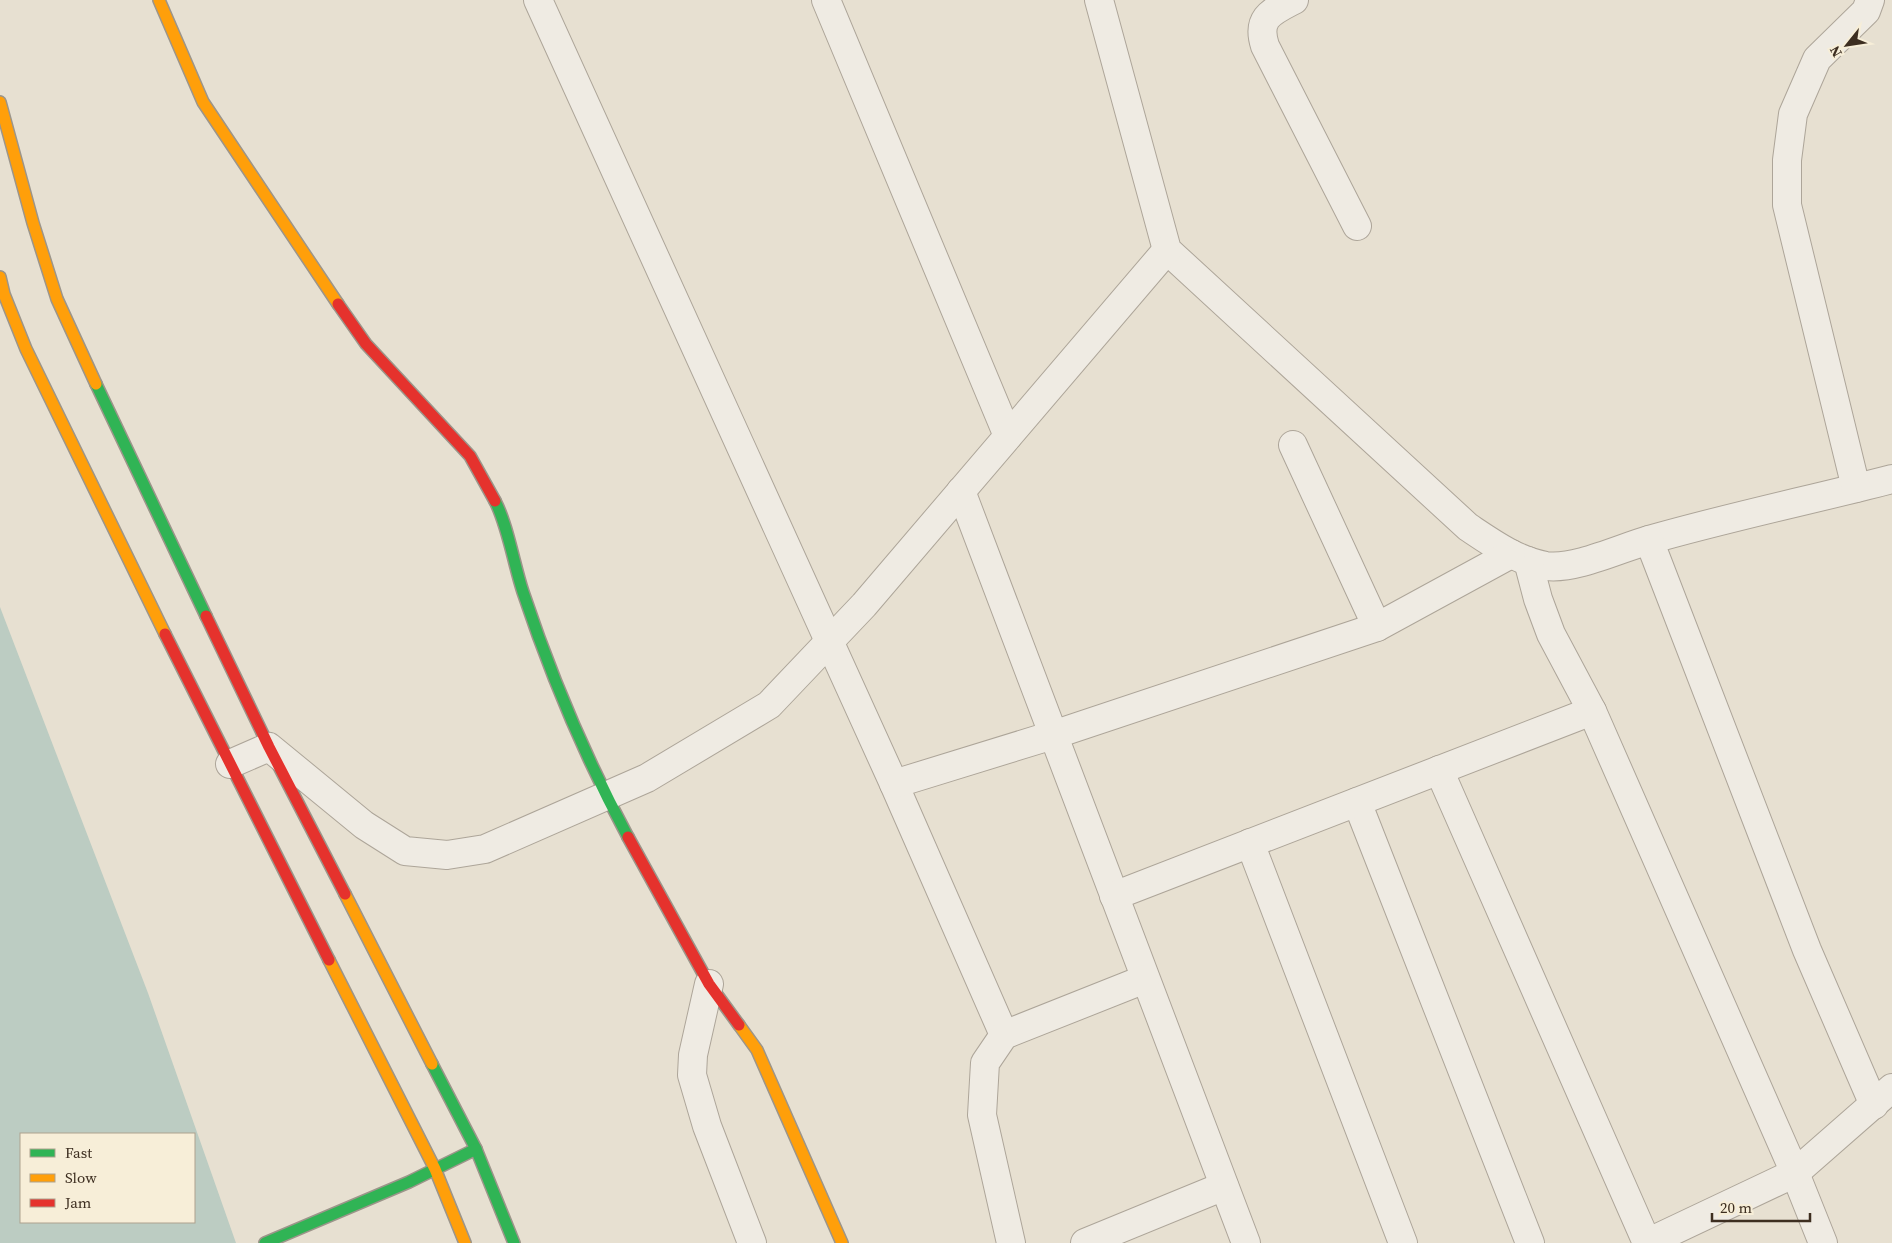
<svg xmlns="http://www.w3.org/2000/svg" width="1892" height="1243" viewBox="0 0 1892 1243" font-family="'Source Serif 4',serif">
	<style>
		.water { fill: #bcccc2; fill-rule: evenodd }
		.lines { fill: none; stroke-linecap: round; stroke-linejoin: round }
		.street-casing { stroke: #ada599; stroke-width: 30 }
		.fast-casing { stroke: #9c958a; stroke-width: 14 }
		.slow-casing { stroke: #9c958a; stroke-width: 14 }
		.jam-casing { stroke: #9c958a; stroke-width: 14 }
		.street { stroke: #efebe3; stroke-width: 28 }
		.fast { stroke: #30b455; stroke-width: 11 }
		.slow { stroke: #ff9f0a; stroke-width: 11 }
		.jam { stroke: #e5322d; stroke-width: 11 }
	</style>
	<rect width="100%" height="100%" fill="#e7e0d1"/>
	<path class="water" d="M 0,607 L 148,993 L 236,1243 L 0,1243 ZM 21,1134 L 194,1134 L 194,1222 L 21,1222 Z"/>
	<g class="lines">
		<defs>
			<g id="street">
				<path d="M 538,0 L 894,784 L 1004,1035"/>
				<path d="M 826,0 L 1008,436"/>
				<path d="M 1099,0 L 1167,250 L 1468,527 C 1492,543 1517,561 1546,566 C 1575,570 1621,548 1649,540 C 1729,517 1811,500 1892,479"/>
				<path d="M 1294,0 C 1271,12 1256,18 1265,46 L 1357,226"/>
				<path d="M 1293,445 L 1377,627"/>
				<path d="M 1856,488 L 1787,205 L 1787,160 L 1793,114 L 1817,59 L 1866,11 L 1870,0"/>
				<path d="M 961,491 L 1246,1243"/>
				<path d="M 1649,540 L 1807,950 L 1874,1105"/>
				<path d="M 1528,561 L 1538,599 L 1551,634 L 1592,711 L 1795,1173 L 1823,1243"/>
				<path d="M 230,764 L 269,747 L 364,825 L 405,851 L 447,855 L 485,849 L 647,778 L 769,705 L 864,605 L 1167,250"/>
				<path d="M 1439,770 L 1647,1243"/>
				<path d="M 894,784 L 1053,735 L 1377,627 L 1511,554"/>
				<path d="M 1357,802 L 1530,1243"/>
				<path d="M 1250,843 L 1403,1243"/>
				<path d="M 1114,896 L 1592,711"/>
				<path d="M 709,984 L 693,1055 L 692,1075 L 707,1126 L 752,1243"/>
				<path d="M 1011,1243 L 982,1115 L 985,1063 L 1004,1035 L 1145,979"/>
				<path d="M 1085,1243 L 1224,1186"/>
				<path d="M 1647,1243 L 1795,1173 L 1892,1088"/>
			</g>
			<g id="fast">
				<path d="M 96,384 L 206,616"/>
				<path d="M 495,501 C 508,526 514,565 523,592 C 551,676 586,759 628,837"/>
				<path d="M 432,1064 L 476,1149 L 514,1243"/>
				<path d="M 265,1243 L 409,1182 L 476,1149"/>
			</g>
			<g id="slow">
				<path d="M 159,0 L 203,102 L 338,304"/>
				<path d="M 0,102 L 33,223 L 57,299 L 96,384"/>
				<path d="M 0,277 L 4,294 L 26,349 L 165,634"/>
				<path d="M 345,894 L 432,1064"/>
				<path d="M 329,960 L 435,1169 L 465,1243"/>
				<path d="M 739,1025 L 757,1050 L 842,1243"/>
			</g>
			<g id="jam">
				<path d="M 338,304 L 366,344 L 470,456 L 495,501"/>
				<path d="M 206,616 L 269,747 L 345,894"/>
				<path d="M 165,634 L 329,960"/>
				<path d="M 628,837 L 709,984 L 739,1025"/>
			</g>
		</defs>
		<use href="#street" class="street-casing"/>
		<use href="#fast" class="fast-casing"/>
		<use href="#slow" class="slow-casing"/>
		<use href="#jam" class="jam-casing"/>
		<use href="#street" class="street"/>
		<use href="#fast" class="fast"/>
		<use href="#slow" class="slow"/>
		<use href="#jam" class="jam"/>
	</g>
	<rect x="20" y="1133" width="175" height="90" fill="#f7eed8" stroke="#ada18e"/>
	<rect x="30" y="1149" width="25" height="8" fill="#30b455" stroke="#ada18e"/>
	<text x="65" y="1158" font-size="15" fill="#3d2e20">Fast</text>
	<rect x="30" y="1174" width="25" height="8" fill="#ff9f0a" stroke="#ada18e"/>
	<text x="65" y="1183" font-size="15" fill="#3d2e20">Slow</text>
	<rect x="30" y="1199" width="25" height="8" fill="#e5322d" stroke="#ada18e"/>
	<text x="65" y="1208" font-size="15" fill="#3d2e20">Jam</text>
	<g transform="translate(1847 45) rotate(240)" stroke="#f7eed8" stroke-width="4" paint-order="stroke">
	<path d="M0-4L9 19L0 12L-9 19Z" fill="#3d2e20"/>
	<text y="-8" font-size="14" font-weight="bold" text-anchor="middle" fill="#3d2e20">N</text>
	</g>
	<path d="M1712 1213v8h98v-8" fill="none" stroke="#3d2e20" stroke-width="2.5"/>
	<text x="1720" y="1213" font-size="15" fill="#3d2e20" stroke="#f7eed8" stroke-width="4" paint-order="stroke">20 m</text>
</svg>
